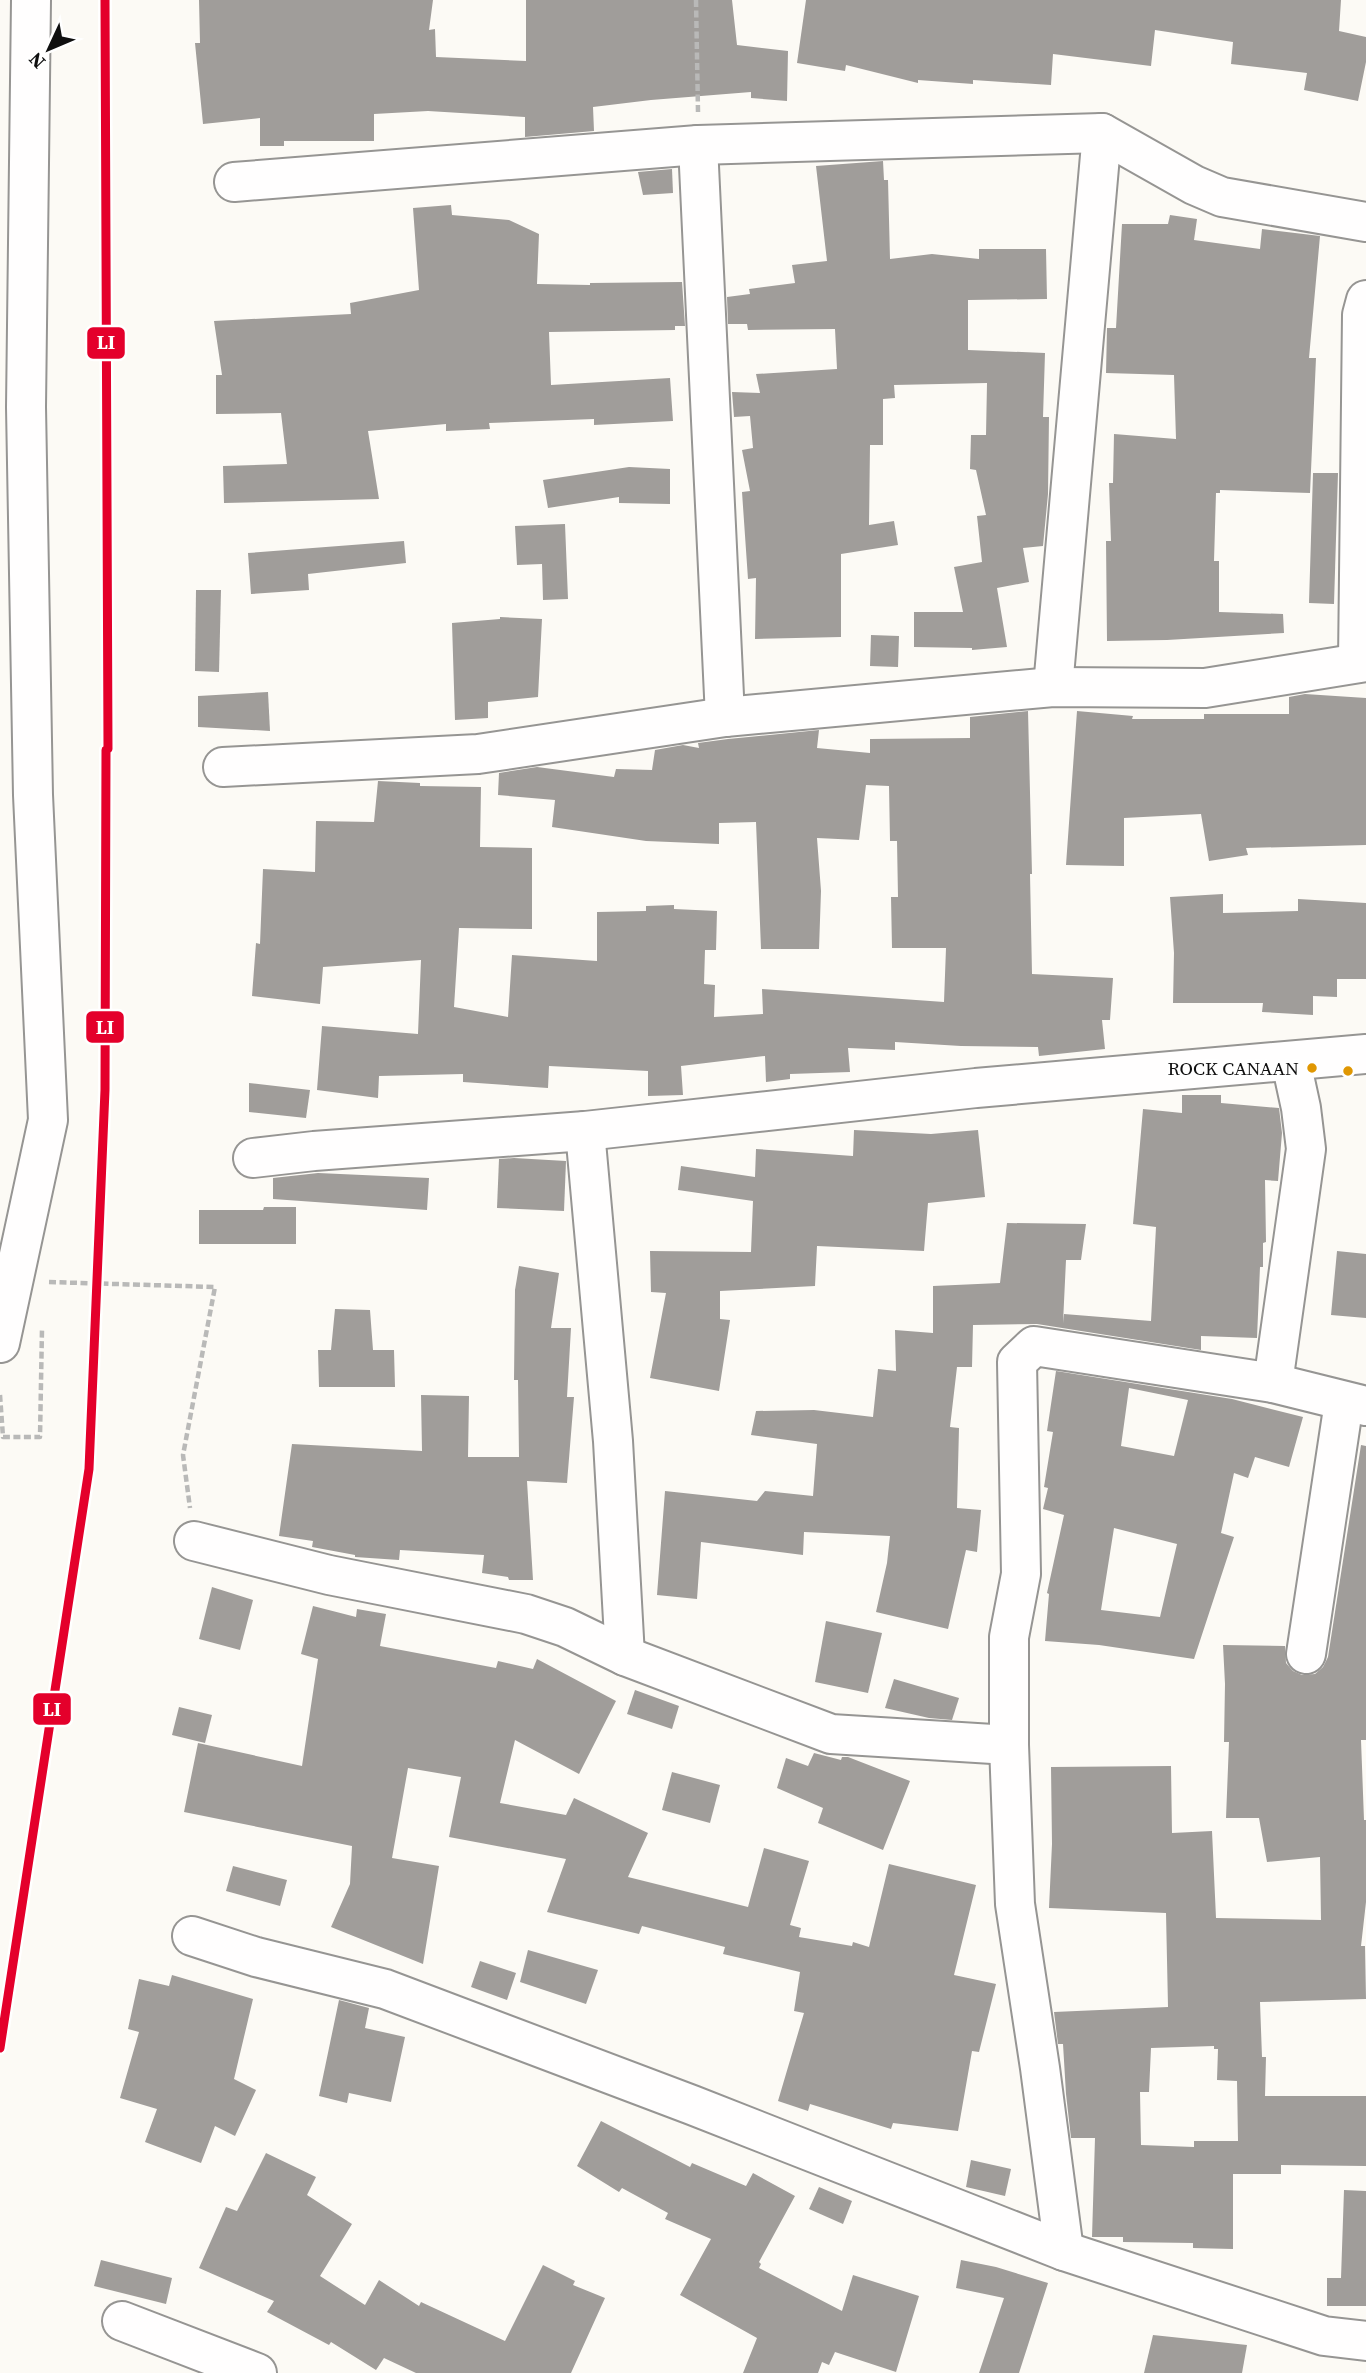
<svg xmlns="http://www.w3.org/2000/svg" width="1366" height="2373" viewBox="0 0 1366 2373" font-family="'Source Serif 4',serif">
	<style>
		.building { fill: #a09d9a; fill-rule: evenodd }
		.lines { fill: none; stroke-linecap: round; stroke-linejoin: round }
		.minor-casing { stroke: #969593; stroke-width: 42 }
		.path { stroke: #b9b9b8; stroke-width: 4.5; stroke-dasharray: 7 3.5; stroke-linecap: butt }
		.minor { stroke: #fffefe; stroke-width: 38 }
		.rail-1-casing { stroke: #fff; stroke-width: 14 }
		.rail-1 { stroke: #e4002b; stroke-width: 9 }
		.bus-dot { fill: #e09702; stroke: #fff; stroke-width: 2.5 }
		.labels { text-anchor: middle; stroke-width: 7; stroke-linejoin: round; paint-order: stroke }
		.bus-label { font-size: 19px; fill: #0f0f0f; stroke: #fff; text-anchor: end }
		.line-badge { stroke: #fff; stroke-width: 2.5 }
		.badge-label { font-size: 19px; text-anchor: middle; font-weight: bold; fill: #fff }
	</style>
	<rect width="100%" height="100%" fill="#fcfaf5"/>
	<g class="building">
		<path d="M 199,0 L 433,0 L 429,30 L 435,29 L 436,57 L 526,61 L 526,0 L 732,0 L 737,45 L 788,51 L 787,101 L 751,98 L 751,92 L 651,100 L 593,107 L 594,131 L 525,137 L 525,117 L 428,111 L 374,114 L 374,141 L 284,141 L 284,146 L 260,146 L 260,118 L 203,124 L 195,43 L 200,43 Z"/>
		<path d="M 806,0 L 1341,0 L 1339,31 L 1366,37 L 1366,62 L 1358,101 L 1304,90 L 1307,73 L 1231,64 L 1233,42 L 1155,30 L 1151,66 L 1053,54 L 1051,85 L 973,80 L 973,84 L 918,80 L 918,83 L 846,65 L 845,71 L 797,63 Z"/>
		<path d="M 883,161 L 884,180 L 888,180 L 890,259 L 932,254 L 979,259 L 979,249 L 1046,249 L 1047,299 L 968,300 L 968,350 L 1045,353 L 1043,417 L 1049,417 L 1048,494 L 1043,546 L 1023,548 L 1029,582 L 997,588 L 1007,647 L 972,650 L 972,648 L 914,647 L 914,612 L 963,612 L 954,567 L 982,562 L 977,516 L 986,515 L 976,470 L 970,469 L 971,435 L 986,435 L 987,383 L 894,385 L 895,398 L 883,399 L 883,445 L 870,445 L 869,525 L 894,521 L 898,545 L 841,554 L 841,637 L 755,639 L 756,578 L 748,579 L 742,492 L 750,491 L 742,450 L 753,448 L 750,416 L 734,417 L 732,392 L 760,393 L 756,374 L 837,369 L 835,329 L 748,330 L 747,324 L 728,324 L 727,297 L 750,294 L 749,289 L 795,283 L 792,265 L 827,261 L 816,166 Z"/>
		<path d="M 672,169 L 673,193 L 643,195 L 638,172 Z"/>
		<path d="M 451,205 L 452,215 L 509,220 L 539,234 L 537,284 L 590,285 L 590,283 L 682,282 L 685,326 L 675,326 L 675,330 L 549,332 L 551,385 L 670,378 L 673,421 L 594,425 L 594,419 L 489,423 L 490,429 L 446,431 L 446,424 L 368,431 L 379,499 L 224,503 L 223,466 L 287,464 L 281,413 L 216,414 L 216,375 L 222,375 L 214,321 L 351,314 L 350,303 L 419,290 L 413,208 Z"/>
		<path d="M 1170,215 L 1197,219 L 1194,240 L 1260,249 L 1262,229 L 1320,236 L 1309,358 L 1316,358 L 1310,493 L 1220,490 L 1220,493 L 1216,493 L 1214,561 L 1219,561 L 1219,612 L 1283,614 L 1284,633 L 1167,640 L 1107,641 L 1106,541 L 1111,541 L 1109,483 L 1113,483 L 1114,434 L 1176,439 L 1174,375 L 1106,373 L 1107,328 L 1116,328 L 1122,224 L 1168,224 Z"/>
		<path d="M 629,467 L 670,469 L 670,504 L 619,503 L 619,497 L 548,508 L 543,480 Z"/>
		<path d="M 1313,473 L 1338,473 L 1334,604 L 1309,603 Z"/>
		<path d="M 565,524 L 568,599 L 543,600 L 542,564 L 517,565 L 515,526 Z"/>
		<path d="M 404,541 L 406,563 L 308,574 L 309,590 L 251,594 L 248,553 Z"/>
		<path d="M 196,590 L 221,590 L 219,672 L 195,671 Z"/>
		<path d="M 500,617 L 542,619 L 538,697 L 488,702 L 488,718 L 455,720 L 452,623 L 500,619 Z"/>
		<path d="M 871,635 L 899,636 L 898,667 L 870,666 Z"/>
		<path d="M 268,692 L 270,731 L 198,727 L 198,696 Z"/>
		<path d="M 1305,694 L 1366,698 L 1366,845 L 1246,848 L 1248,855 L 1209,861 L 1201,814 L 1124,818 L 1124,866 L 1066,865 L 1077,711 L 1133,716 L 1132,719 L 1204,719 L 1204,714 L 1289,714 L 1289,697 Z"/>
		<path d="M 1028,711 L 1032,874 L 1030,874 L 1032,974 L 1113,978 L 1110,1020 L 1102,1020 L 1105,1049 L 1039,1056 L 1038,1047 L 961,1046 L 895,1042 L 895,1050 L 848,1048 L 850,1072 L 790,1074 L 790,1079 L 766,1082 L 765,1056 L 681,1066 L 683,1095 L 648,1096 L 648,1071 L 549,1066 L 548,1088 L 463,1082 L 463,1074 L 379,1076 L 378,1098 L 317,1090 L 322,1026 L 418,1034 L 421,960 L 323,967 L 320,1004 L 252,996 L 256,943 L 260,944 L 263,869 L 315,872 L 316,821 L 374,822 L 378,781 L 420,783 L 420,786 L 481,787 L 480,847 L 532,848 L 532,929 L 459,928 L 454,1007 L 508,1017 L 512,955 L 597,961 L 597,912 L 646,911 L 646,906 L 674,905 L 674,909 L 717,911 L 716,950 L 705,950 L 704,984 L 715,985 L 714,1017 L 763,1014 L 762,989 L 944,1002 L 946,948 L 892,948 L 891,897 L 898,897 L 897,841 L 890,841 L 889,786 L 866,785 L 859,840 L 817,838 L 821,891 L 819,949 L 761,949 L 756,822 L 719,823 L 719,844 L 646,841 L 552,827 L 555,800 L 498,795 L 499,773 L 537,767 L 614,777 L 616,769 L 652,770 L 655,750 L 683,745 L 699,748 L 698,743 L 728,739 L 819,730 L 817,748 L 870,753 L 870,739 L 970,738 L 970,717 Z"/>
		<path d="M 1223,894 L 1223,913 L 1298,911 L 1298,899 L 1366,903 L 1366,979 L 1337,979 L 1337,997 L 1313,996 L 1313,1015 L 1262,1012 L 1263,1003 L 1173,1003 L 1174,953 L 1170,897 Z"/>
		<path d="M 249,1083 L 310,1090 L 306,1118 L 249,1112 Z"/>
		<path d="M 1182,1095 L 1221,1095 L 1221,1103 L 1279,1108 L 1282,1133 L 1278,1181 L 1265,1180 L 1266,1242 L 1263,1243 L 1263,1267 L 1260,1267 L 1257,1338 L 1201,1336 L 1201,1350 L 1037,1324 L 973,1325 L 972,1367 L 957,1367 L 950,1427 L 959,1428 L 957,1508 L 981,1510 L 977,1552 L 966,1550 L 948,1629 L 876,1612 L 887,1563 L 890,1536 L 804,1532 L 803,1555 L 701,1542 L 697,1599 L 657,1595 L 665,1491 L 757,1501 L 765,1491 L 813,1496 L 817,1444 L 751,1435 L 756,1411 L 814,1410 L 873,1417 L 878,1369 L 896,1371 L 895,1330 L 933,1333 L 933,1286 L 1000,1283 L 1007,1223 L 1086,1224 L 1081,1260 L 1066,1260 L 1063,1323 L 1064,1314 L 1151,1321 L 1156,1227 L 1133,1224 L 1143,1109 L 1182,1113 Z"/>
		<path d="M 854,1130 L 931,1134 L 978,1130 L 985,1197 L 928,1203 L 924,1251 L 817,1246 L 815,1286 L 720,1291 L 720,1319 L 730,1320 L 719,1391 L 650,1378 L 666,1293 L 651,1292 L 650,1251 L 751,1252 L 753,1201 L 678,1190 L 681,1166 L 755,1177 L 756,1149 L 853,1156 Z"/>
		<path d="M 514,1158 L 566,1161 L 564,1211 L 497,1208 L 499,1159 Z"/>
		<path d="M 318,1173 L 429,1178 L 427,1210 L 273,1199 L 273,1178 Z"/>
		<path d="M 264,1207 L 296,1207 L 296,1244 L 199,1244 L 199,1210 L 263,1210 Z"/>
		<path d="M 1337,1251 L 1366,1254 L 1366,1318 L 1331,1315 Z"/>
		<path d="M 519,1266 L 559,1273 L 551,1328 L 571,1328 L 567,1397 L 574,1397 L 567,1483 L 527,1481 L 533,1580 L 509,1580 L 508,1577 L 482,1573 L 484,1555 L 400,1550 L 399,1560 L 355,1557 L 355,1555 L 312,1547 L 313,1541 L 279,1536 L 292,1444 L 422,1451 L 421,1395 L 469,1396 L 468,1457 L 519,1457 L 518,1380 L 514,1380 L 515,1290 Z"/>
		<path d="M 335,1309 L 370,1310 L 373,1350 L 394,1350 L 395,1387 L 319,1387 L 318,1350 L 331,1350 Z"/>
		<path d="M 1056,1371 L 1232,1399 L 1303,1417 L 1289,1467 L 1255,1457 L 1248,1478 L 1234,1473 L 1221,1533 L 1234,1537 L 1194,1659 L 1099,1645 L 1045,1641 L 1049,1594 L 1047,1593 L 1064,1515 L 1043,1509 L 1048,1488 L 1044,1487 L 1053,1432 L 1047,1431 ZM 1129,1388 L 1188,1400 L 1174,1456 L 1121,1446 ZM 1114,1528 L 1177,1544 L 1160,1617 L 1101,1610 Z"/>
		<path d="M 1361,1445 L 1366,1446 L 1366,1740 L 1361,1740 L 1364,1820 L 1366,1820 L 1366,1902 L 1361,1946 L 1365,1946 L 1366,1999 L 1260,2002 L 1262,2057 L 1266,2057 L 1265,2096 L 1366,2096 L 1366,2166 L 1281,2165 L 1281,2174 L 1233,2174 L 1233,2249 L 1193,2248 L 1193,2243 L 1123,2242 L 1123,2237 L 1092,2237 L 1095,2138 L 1071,2138 L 1066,2094 L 1063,2044 L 1058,2044 L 1054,2012 L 1168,2007 L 1166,1913 L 1049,1908 L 1052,1844 L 1051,1767 L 1171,1766 L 1172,1833 L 1212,1831 L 1216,1918 L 1321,1920 L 1320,1857 L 1267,1862 L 1259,1818 L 1226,1818 L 1229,1742 L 1224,1742 L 1225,1684 L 1223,1645 L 1285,1646 L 1286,1663 L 1293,1671 L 1302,1675 L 1315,1674 L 1323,1667 L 1328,1657 ZM 1214,2046 L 1214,2049 L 1218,2049 L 1217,2080 L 1237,2081 L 1238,2141 L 1194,2141 L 1194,2147 L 1141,2145 L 1140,2092 L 1149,2092 L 1151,2048 Z"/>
		<path d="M 212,1587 L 253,1600 L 240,1650 L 199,1639 Z"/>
		<path d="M 313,1606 L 356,1617 L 357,1609 L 386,1614 L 380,1646 L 496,1668 L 498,1661 L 533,1669 L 537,1659 L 616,1701 L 579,1774 L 515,1740 L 500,1803 L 566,1815 L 574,1798 L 648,1833 L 628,1877 L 748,1907 L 764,1848 L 809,1861 L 790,1925 L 801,1928 L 799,1937 L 852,1946 L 853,1942 L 869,1947 L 889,1864 L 976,1885 L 954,1975 L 996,1984 L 979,2052 L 972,2051 L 958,2131 L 893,2123 L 891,2129 L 810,2104 L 808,2111 L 778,2101 L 804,2013 L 794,2011 L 800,1972 L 723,1954 L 725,1947 L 642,1926 L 639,1934 L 547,1912 L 566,1859 L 449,1837 L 461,1777 L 408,1768 L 392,1858 L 439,1866 L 423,1964 L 331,1927 L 350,1884 L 352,1846 L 184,1812 L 198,1743 L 302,1766 L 318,1659 L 301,1654 Z"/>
		<path d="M 826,1621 L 882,1633 L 868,1693 L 815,1682 Z"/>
		<path d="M 894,1679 L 959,1698 L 952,1720 L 929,1718 L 885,1708 Z"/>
		<path d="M 635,1690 L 679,1706 L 672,1729 L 627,1714 Z"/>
		<path d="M 179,1707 L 212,1715 L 205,1743 L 172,1735 Z"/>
		<path d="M 814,1753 L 841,1760 L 842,1757 L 848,1757 L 910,1781 L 883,1850 L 818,1823 L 823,1808 L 777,1788 L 786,1758 L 808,1766 Z"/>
		<path d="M 672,1772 L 720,1785 L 710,1823 L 662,1810 Z"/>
		<path d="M 233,1866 L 287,1880 L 280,1906 L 226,1891 Z"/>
		<path d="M 528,1950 L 598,1970 L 586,2004 L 520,1982 Z"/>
		<path d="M 480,1961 L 516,1973 L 507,2000 L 471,1987 Z"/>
		<path d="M 172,1975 L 253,1999 L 234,2079 L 256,2090 L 235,2136 L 215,2126 L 201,2163 L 145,2142 L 157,2109 L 120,2098 L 139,2032 L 128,2029 L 139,1979 L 169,1986 Z"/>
		<path d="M 339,2000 L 369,2008 L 365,2028 L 405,2037 L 391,2102 L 349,2093 L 347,2103 L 319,2096 Z"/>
		<path d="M 601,2121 L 690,2167 L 692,2163 L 746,2186 L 753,2173 L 795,2196 L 759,2262 L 761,2264 L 759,2268 L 842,2311 L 853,2275 L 919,2296 L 896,2372 L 835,2352 L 829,2365 L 822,2362 L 818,2373 L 743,2373 L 757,2338 L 680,2295 L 711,2239 L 665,2219 L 668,2213 L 622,2188 L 619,2192 L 577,2166 Z"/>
		<path d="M 266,2153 L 316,2177 L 307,2195 L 352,2224 L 320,2276 L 365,2305 L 379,2280 L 419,2306 L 421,2302 L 505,2341 L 543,2265 L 575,2281 L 573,2285 L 605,2298 L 571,2373 L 416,2373 L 384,2358 L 376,2370 L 331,2342 L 329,2345 L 267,2312 L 274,2301 L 199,2268 L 226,2207 L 237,2211 Z"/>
		<path d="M 971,2160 L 1011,2169 L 1005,2196 L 966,2187 Z"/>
		<path d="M 819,2187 L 852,2201 L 843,2224 L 809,2209 Z"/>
		<path d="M 1344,2190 L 1366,2191 L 1366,2306 L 1327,2306 L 1327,2278 L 1341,2278 Z"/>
		<path d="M 101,2260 L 172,2278 L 166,2304 L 94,2286 Z"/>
		<path d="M 961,2260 L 996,2267 L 1048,2283 L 1019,2373 L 979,2373 L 1004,2298 L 956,2288 Z"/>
		<path d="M 1153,2335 L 1247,2345 L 1242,2373 L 1144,2373 Z"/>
	</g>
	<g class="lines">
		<defs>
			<g id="minor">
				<path d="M 698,145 L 725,717"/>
				<path d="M 234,182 L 698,145 L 1102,133 L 1194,185 L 1222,197 L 1366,222"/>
				<path d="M 1358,662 L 1362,315 L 1366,300"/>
				<path d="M 1053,687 L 1102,133"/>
				<path d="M 223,767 L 478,754 L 725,717 L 1053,687 L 1205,688 L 1366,662"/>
				<path d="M 585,1131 L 613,1441 L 625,1656"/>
				<path d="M 253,1158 L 314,1151 L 585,1131 L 976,1088 L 1366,1054"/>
				<path d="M 0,1343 L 48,1120 L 33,795 L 26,407 L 31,0"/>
				<path d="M 1273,1383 L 1306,1149 L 1301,1108 L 1291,1062"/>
				<path d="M 194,1541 L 329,1575 L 526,1614 L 565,1627 L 625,1656 L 831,1734 L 1009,1745"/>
				<path d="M 1306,1654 L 1344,1402"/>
				<path d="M 192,1936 L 256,1957 L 385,1989 L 692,2105 L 1064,2251 L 1324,2336 L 1366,2341"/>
				<path d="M 1064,2251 L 1040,2068 L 1015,1904 L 1009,1745 L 1009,1637 L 1021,1574 L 1017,1362 L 1034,1346 L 1273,1383 L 1366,1406"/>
				<path d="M 122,2321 L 257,2373"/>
			</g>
		</defs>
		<use href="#minor" class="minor-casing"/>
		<g class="path">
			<path d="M 696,0 L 698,112"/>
			<path d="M 49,1282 L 215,1287 L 183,1455 L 190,1508"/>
			<path d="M 0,1395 L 3,1437 L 40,1437 L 42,1329"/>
		</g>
		<use href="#minor" class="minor"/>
		<defs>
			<path id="rail-1" d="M 0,2048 L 89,1469 L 105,1090 L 106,750 L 108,749 L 105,0"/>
		</defs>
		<use href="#rail-1" class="rail-1-casing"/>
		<use href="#rail-1" class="rail-1"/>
	</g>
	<g class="bus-dot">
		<circle cx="1312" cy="1068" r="6"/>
		<circle cx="1348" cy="1071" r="6"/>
	</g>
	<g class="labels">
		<g class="bus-label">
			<text x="1299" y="1075">ROCK CANAAN</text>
		</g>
	</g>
	<g class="line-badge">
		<rect x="86" y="326" width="40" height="34" rx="7" fill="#e4002b"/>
		<rect x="85" y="1010" width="40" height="34" rx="7" fill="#e4002b"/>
		<rect x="32" y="1692" width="40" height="34" rx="7" fill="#e4002b"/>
	</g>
	<g class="badge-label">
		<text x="106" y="349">LI</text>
		<text x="105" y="1034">LI</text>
		<text x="52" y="1716">LI</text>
	</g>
	<g transform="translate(49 49) rotate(226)" stroke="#ffffff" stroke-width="5" paint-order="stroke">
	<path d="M0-5L12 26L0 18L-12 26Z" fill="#0f0f0f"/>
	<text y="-10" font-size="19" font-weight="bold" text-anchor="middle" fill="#0f0f0f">N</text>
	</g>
</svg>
